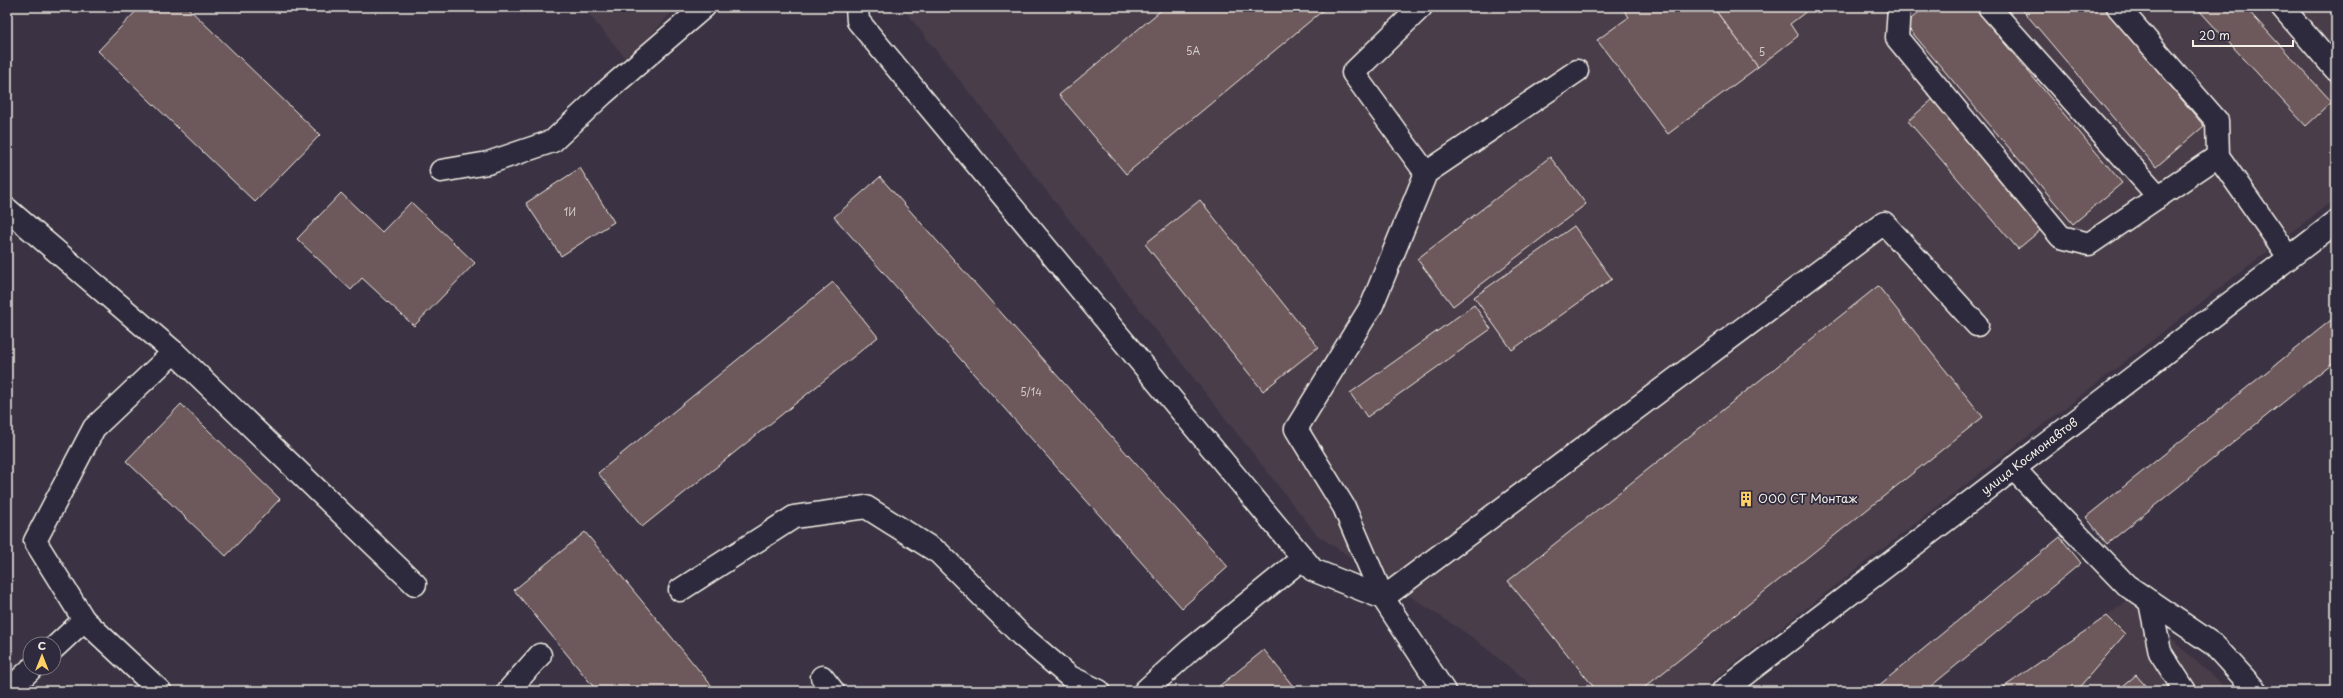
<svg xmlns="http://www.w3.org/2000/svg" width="2343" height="698" viewBox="0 0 2343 698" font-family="'Playpen Sans',sans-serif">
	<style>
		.built { fill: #4a3e4a }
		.building { fill: #6d585b; stroke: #f4f1e8 }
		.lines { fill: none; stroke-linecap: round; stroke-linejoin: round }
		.minor-casing { stroke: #f4f1e8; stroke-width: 25 }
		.minor { stroke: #2f2a3d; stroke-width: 22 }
		.labels { text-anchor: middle; stroke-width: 3.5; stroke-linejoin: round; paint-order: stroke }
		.number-label { font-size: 10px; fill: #d2cbc5 }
		.street-label { font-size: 12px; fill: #f4f1e8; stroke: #2f2a3d }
		.poi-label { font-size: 12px; fill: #f4f1e8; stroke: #2f2a3d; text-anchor: start }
	</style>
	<rect width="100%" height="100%" fill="#3b3343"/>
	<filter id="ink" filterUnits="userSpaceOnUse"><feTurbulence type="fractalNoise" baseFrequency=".025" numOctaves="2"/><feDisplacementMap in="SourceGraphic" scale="8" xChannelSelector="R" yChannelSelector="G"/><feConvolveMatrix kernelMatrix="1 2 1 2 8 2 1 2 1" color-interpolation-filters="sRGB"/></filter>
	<g filter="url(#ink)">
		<g class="built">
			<path d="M 583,7 L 676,7 L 628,61 Z"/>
			<path d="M 902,7 L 2336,7 L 2336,198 L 1699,691 L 1539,691 L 1472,637 L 1317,535 Z"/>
			<path d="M 2128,600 L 2229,691 L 1998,691 L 2107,616 Z"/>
		</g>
		<g class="building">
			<path d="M 140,7 L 187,7 L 320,135 L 255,202 L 98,51 Z"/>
			<path d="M 1165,7 L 1327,7 L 1126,174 L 1059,95 Z"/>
			<path d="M 1621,7 L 1713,7 L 1758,67 L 1668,134 L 1597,40 L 1629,17 Z"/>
			<path d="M 1713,7 L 1812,7 L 1790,24 L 1798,36 L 1758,67 Z"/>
			<path d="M 1925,7 L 1974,7 L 2122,183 L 2073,224 L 1905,24 Z"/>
			<path d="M 2020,7 L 2104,7 L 2204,126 L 2156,167 Z"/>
			<path d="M 2196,7 L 2245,7 L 2332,102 L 2306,126 Z"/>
			<path d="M 1933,99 L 2043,228 L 2018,249 L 1908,121 Z"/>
			<path d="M 1550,157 L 1586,204 L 1453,306 L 1417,259 Z"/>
			<path d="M 580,168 L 614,222 L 561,256 L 526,203 Z"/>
			<path d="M 880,177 L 1228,567 L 1182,608 L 834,217 Z"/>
			<path d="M 341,193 L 382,232 L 411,202 L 475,263 L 414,326 L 362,278 L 351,290 L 297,239 Z"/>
			<path d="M 1200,200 L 1318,347 L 1263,391 L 1145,244 Z"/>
			<path d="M 1574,226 L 1612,279 L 1512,350 L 1474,297 Z"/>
			<path d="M 833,282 L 878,337 L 642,527 L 598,473 Z"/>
			<path d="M 1878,286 L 1983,417 L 1640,691 L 1597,691 L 1508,581 Z"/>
			<path d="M 1474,305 L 1491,329 L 1367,417 L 1350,393 Z"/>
			<path d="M 2336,316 L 2336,360 L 2107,544 L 2086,517 Z"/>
			<path d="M 181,404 L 280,499 L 226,556 L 126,461 Z"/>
			<path d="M 585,532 L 716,691 L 597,691 L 514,590 Z"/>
			<path d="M 2060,537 L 2081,563 L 1925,691 L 1872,691 Z"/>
			<path d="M 2107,616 L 2125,634 L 2076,691 L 1998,691 Z"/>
			<path d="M 1264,650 L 1297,691 L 1213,691 Z"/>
			<path d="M 2136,675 L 2150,691 L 2117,691 Z"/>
		</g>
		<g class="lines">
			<defs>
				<g id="minor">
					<path d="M 857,7 L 858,21 L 1313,570 L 1383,598 L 1444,691"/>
					<path d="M 1421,7 L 1353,73 L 1426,173"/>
					<path d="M 1899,7 L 1897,38 L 2061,237 L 2089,244 L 2218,156"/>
					<path d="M 1989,7 L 2159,197"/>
					<path d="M 2118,7 L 2217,121 L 2218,156 L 2289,257"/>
					<path d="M 2282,7 L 2336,70"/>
					<path d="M 1577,71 L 1426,173 L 1372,305 L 1296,429 L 1344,507 L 1383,598 L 1884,223 L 1977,325"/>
					<path d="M 441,171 L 488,163 L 553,141 L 603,94 L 704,7"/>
					<path d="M 7,209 L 174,352"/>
					<path d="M 2013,468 L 2126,585 L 2214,645 L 2256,691"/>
					<path d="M 680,590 L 794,517 L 866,507 L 939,553 L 1021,635 L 1070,677 L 1099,691"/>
					<path d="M 2150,602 L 2160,652 L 2185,691"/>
					<path d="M 84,620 L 35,541 L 94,428 L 174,352 L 415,584"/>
					<path d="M 54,648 L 84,620 L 160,691"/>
					<path d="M 822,677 L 833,691"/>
					<path d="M 8,691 L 32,668"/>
					<path d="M 508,691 L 540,655"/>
					<path d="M 1145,691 L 1190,650 L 1303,558"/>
					<path id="s1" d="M 1723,691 L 2336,222"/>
				</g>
			</defs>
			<use href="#minor" class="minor-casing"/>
			<use href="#minor" class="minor"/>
		</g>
	</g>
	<defs>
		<symbol id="building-bare" viewBox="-9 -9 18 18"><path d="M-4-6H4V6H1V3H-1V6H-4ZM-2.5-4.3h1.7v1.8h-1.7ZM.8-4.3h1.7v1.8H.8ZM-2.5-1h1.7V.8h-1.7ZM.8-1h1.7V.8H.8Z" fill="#ffd166" stroke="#2f2a3d" stroke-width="2.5" paint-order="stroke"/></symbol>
	</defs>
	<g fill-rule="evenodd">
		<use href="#building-bare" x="1735" y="488" width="22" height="22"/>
	</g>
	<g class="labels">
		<g class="number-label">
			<text x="1193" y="55">5А</text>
			<text x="1762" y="56">5</text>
			<text x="570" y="216">1И</text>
			<text x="1031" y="396">5/14</text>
		</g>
		<g class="street-label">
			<text dy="4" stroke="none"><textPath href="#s1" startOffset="386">улица Космонавтов</textPath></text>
		</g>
		<g class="poi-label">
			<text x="1758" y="503">ООО СТ Монтаж</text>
		</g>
	</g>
	<rect width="2343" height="698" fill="none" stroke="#2f2a3d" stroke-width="24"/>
	<rect x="12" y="12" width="2319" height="674" fill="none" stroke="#f4f1e8" stroke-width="1.5" filter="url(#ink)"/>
	<g transform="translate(42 656)"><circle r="19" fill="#2f2a3d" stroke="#7e7a81"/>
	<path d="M0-3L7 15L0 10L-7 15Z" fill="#ffd166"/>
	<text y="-6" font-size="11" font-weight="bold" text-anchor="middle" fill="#f4f1e8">С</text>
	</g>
	<path d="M2193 40v6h100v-6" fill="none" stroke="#f4f1e8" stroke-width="2"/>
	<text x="2199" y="40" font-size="12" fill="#f4f1e8" stroke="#2f2a3d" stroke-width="3" paint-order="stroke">20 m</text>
</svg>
